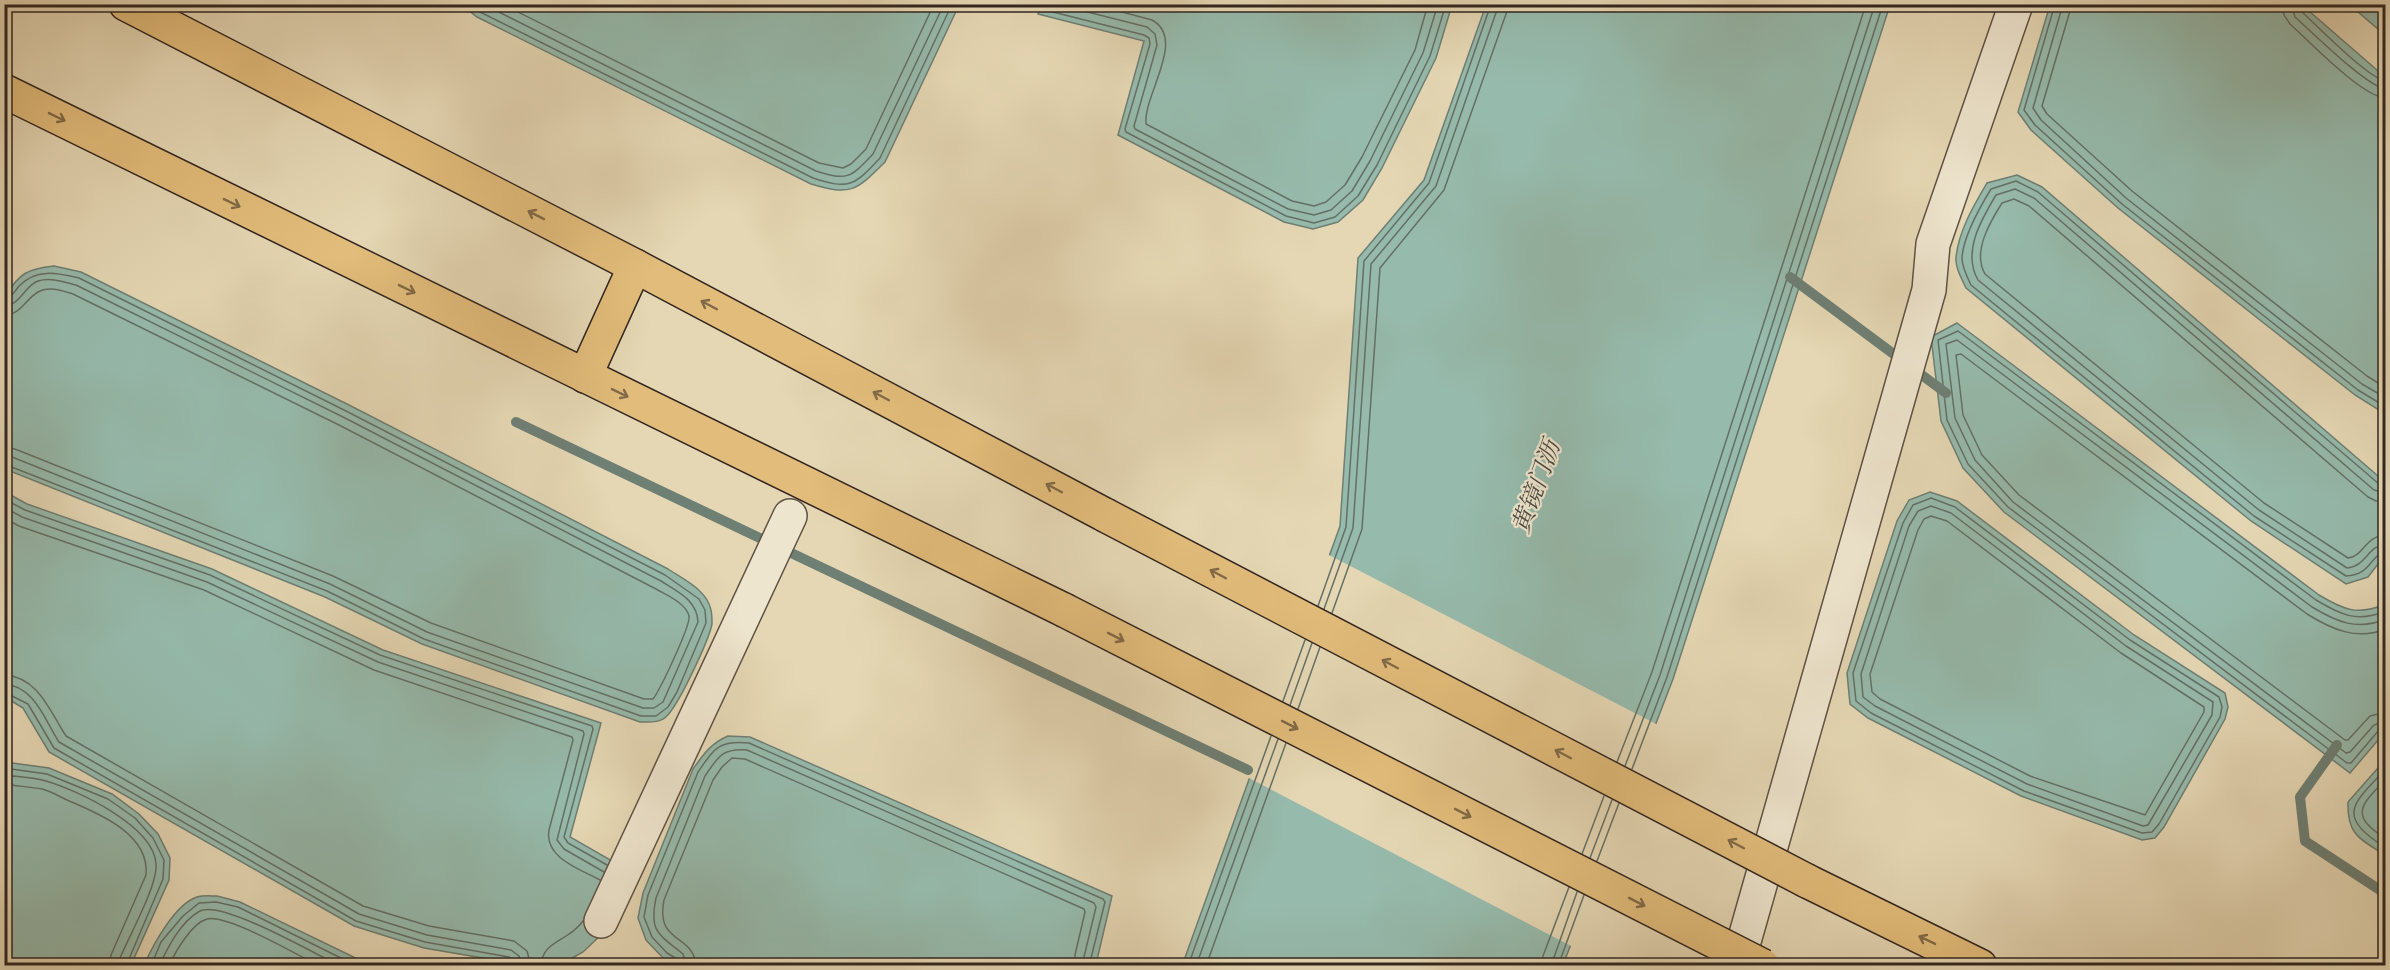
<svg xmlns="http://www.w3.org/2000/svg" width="2390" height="970" viewBox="0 0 2390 970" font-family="'IM FELL DW Pica','Noto Serif SC',serif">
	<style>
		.water { fill: #96baac; stroke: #6e7f74; stroke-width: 1.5 }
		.pier { fill: #e5d7b4 }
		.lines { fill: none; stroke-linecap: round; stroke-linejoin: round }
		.shore { stroke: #647066; stroke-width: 1.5 }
		.stream { stroke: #6e7f74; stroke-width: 10 }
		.minor-casing { stroke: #5e5245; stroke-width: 36 }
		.highway-casing { stroke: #312620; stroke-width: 36 }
		.minor { stroke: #eee5ce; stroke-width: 33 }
		.highway { stroke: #e2bc7a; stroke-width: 33 }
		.highway-bridge-casing { stroke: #312620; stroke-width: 36; stroke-linecap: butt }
		.highway-bridge { stroke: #e2bc7a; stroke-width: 33 }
		.oneway { stroke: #816a48 }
		.labels { text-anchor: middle; stroke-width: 4.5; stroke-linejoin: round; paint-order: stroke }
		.water-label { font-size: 24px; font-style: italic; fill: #4a4b43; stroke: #eee5ce }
	</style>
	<rect width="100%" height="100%" fill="#e5d7b4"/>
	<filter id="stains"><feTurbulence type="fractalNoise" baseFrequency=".00333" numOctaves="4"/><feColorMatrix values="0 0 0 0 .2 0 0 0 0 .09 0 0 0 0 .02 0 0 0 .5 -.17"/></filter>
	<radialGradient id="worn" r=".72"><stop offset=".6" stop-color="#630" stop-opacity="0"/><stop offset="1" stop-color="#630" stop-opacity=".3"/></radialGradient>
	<g class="water">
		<path d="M 462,5 L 959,5 L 885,162 C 856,191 851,196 811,184 L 477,17 Z"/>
		<path d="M 1042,5 L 1042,4 L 1452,5 L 1436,58 L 1382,168 L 1363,200 L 1338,222 L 1313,229 L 1284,222 L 1118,135 L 1144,41 L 1038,14 Z"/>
		<path d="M 1486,5 L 1890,5 L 1673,679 L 1563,965 L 1182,966 L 1340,526 L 1358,258 L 1424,180 Z"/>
		<path d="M 2050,5 L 2302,5 L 2385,77 L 2385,414 L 2355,395 L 2118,208 L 2031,130 L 2018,112 Z"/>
		<path d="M 2350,5 L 2385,5 L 2385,35 Z"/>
		<path d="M 2017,175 L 2042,187 L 2385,482 L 2385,555 L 2368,577 L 2346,584 L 2251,521 L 1966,288 C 1962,279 1955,268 1956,257 C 1959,230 1974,205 1987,183 Z"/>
		<path d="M 54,266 L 81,272 L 349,405 L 668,569 C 683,579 707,590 711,610 C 712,614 712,621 712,624 C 709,639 676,713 663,719 C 657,723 648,722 640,722 L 422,644 L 325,597 L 5,469 L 5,296 C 20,273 27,269 54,266 Z"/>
		<path d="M 1957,323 L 2319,595 C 2344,610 2358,616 2385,604 L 2385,732 L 2350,773 L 2004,512 L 1963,468 L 1941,421 L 1931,337 Z"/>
		<path d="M 5,492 L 27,504 L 212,569 L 383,650 L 601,723 L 570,837 L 633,873 L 604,932 L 583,952 L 560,965 L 524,965 L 424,948 L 354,926 L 49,752 L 23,708 L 5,697 Z"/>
		<path d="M 1930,492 L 1957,501 L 2134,635 L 2225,693 L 2228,707 L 2225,719 L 2164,827 L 2155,838 L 2142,840 L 2021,796 L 1868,718 L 1850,704 L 1847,673 L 1897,521 L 1909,500 Z"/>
		<path d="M 728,736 L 750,737 L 1112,896 L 1097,960 L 1102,965 L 679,966 L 664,959 L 646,940 L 638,918 L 643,893 L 693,769 C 703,755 711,743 728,736 Z"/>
		<path d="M 2385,760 L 2385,855 C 2360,839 2347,835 2348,802 Z"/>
		<path d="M 5,762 L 49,768 L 112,794 L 139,814 L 158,834 L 170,858 L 169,880 L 131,965 L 5,965 Z"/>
		<path d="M 217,896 L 240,902 L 370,965 L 144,965 C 153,945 175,904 197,897 C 203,895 211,896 217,896 Z"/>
	</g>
	<path class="pier" d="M 1327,554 L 1658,725 L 1573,947 L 1247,777 Z"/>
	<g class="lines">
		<g class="shore">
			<path d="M 471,4 L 480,12 L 813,178 C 849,190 854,186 880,158 L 952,4"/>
			<path d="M 483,4 L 816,171 C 848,181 850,178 873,154 L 944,4"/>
			<path d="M 502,4 L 819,163 L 843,168 L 851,164 L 866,149 L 934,4"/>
			<path d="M 1047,4 L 1049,11 L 1144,35 L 1149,38 L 1150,44 L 1125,129 L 1126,132 L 1286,216 L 1314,223 L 1335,217 L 1358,196 L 1377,165 L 1430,56 L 1446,4"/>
			<path d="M 1056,4 L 1147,27 L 1155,34 L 1157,45 L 1134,126 L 1135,129 L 1288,209 L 1314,215 L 1331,210 L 1352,191 L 1370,161 L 1423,53 L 1438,4"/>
			<path d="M 1092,4 L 1152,20 C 1187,39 1143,95 1146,124 L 1292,201 L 1314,206 L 1326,202 L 1345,185 L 1362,157 L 1415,50 L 1428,4"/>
			<path d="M 2055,4 L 2024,110 L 2035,125 L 2122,204 L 2358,390 L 2386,407"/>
			<path d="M 2063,4 L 2033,108 L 2041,120 L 2126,198 L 2362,384 L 2386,398"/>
			<path d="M 2072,4 L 2042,106 L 2047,114 L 2132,191 L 2367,376 L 2386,388"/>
			<path d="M 2282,4 L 2284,15 L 2290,24 C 2309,41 2362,97 2386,98"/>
			<path d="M 2291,4 L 2295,17 C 2312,32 2367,87 2386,89"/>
			<path d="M 2299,4 L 2301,11 C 2316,25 2369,79 2386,81"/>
			<path d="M 4,298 C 13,297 14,292 19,286 C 36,268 57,273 79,278 L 346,411 L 665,575 L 699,599 L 705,610 L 706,623 L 677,692 L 668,707 L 656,716 L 641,716 L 424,639 L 327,591 L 4,464"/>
			<path d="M 4,306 C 21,305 24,286 38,281 C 51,277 64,282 76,285 L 343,417 L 661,581 C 678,592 697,600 698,622 L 663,702 L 654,708 L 643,708 L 427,632 L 330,584 L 12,457 L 4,456"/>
			<path d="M 4,315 C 23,314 25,298 40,291 C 50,286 63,291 73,294 L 339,425 L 656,589 C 666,595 686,603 689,616 C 691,625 660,690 653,699 L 644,699 L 431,623 L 333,576 L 15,449 L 4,447"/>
			<path d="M 2386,486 L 2379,484 L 2038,192 L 2016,181 L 1991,189 C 1980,207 1963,236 1962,258 C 1962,267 1967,277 1971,285 L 2254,516 L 2346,576 C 2372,575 2370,554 2386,552"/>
			<path d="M 2386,493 L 2374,490 L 2034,198 L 2015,189 L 1996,195 C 1981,220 1962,252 1978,280 L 2259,510 L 2347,568 C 2367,566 2367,546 2386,544"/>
			<path d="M 1931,498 L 1955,507 L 2130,640 L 2219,697 L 2222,707 L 2220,717 L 2159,824 L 2152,832 L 2142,833 L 2024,791 L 1871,713 L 1856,701 L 1853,673 L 1903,523 L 1913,505 Z"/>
			<path d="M 4,499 L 25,510 L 210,575 L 380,655 L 592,726 L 593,729 L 564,837 L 568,843 L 607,865"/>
			<path d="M 2386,502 L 2376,501 L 2368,497 L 2029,206 L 2014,199 L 2002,203 C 1990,222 1972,252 1985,274 L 2264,503 L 2348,558 C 2363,557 2365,536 2386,535"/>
			<path d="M 1931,506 L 1951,513 L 2126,646 L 2213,702 L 2212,715 L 2148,825 L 2143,826 L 2027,784 L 1875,706 L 1863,697 L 1861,674 L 1909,526 L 1918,511 Z"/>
			<path d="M 4,507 L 22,517 L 207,582 L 378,662 L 583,731 L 584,734 L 557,840 L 564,849 L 604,872"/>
			<path d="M 1931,516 L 1947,521 L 2121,653 L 2204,707 L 2204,712 L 2145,815 L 2030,776 L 1880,699 L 1872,692 L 1870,674 L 1918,530 L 1924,519 Z"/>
			<path d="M 4,518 L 19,526 L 204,590 L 374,670 L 572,737 L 573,740 L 549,830 C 544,858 580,869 600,880"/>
			<path d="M 1318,606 L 1346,527 L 1364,261 L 1429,183 L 1491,4"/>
			<path d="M 1324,609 L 1353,528 L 1371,264 L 1436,186 L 1499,4"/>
			<path d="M 2386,611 C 2357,623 2341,615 2316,600 L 1958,331 L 1938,340 L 1947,420 L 1968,464 L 2008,507 L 2347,763 L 2351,763 L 2379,730 L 2386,729"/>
			<path d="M 1332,613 L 1362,529 L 1380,268 L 1444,190 L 1506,14 L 1508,4"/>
			<path d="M 2386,619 C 2357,631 2337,622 2312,607 L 1957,340 L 1946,344 L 1955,418 L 1975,460 L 2013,502 L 2346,753 L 2350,752 L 2374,725 L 2386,721"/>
			<path d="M 2386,629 C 2357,641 2331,629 2307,614 L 1961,354 L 1956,355 L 1963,415 L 1982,455 L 2019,495 L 2345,740 L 2348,740 L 2370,716 L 2386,712"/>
			<path d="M 4,675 C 39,677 50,712 66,736 L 363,906 L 429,926 L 514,941 L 527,951 L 531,966"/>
			<path d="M 4,684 C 35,686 45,721 59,742 L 359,914 L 427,935 L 511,950 L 519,956 L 522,966"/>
			<path d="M 4,692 L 28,704 L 54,748 L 356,921 L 425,942 L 509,957 L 513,960 L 514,966"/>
			<path d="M 1283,701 L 1305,640"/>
			<path d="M 1290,705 L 1312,643"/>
			<path d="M 1298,709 L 1320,647"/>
			<path d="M 1617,762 L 1652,672 L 1866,4"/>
			<path d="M 1625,766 L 1660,675 L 1875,4"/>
			<path d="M 4,768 L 47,774 L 108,799 L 135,818 L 153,838 L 164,860 L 163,879 L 126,966"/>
			<path d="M 1632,769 L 1667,677 L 1883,4"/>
			<path d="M 2386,769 C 2351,805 2336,816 2386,848"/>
			<path d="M 4,775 C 18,777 33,777 46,781 C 77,790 154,826 156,864 C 158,885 129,936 120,958 L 118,966"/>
			<path d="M 2386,779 C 2360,806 2349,815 2386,839"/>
			<path d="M 4,784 C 17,786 30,787 42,789 C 50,791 59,796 67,800 C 98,813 150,834 146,875 L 111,955 L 109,966"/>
			<path d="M 1582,854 L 1604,796"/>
			<path d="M 1590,858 L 1612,800"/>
			<path d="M 1597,861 L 1619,803"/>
			<path d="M 151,966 L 161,942 L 183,916 L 199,903 L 216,902 L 238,907 L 357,966"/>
			<path d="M 159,966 C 168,947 181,921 200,911 C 222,900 315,954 340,966"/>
			<path d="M 169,966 C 175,952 192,923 207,919 C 227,914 298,955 319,966"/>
			<path d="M 541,966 C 542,947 555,944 569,934 C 574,931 579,926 583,921"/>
			<path d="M 679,966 L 677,959 L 667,953 L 652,937 L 644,917 L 648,895 L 698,772 C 714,749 718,740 749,743 L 1103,899 L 1105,902 L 1091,958 L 1094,966"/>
			<path d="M 687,966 L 683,954 C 659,934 649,933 656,898 L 705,776 C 718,757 722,748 747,750 L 1094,903 L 1096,907 L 1084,957 L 1085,966"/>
			<path d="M 696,966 C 694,933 655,945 664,900 L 713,780 L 722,767 L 732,758 L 745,759 L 1084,909 L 1085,912 L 1075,955 L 1075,966"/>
			<path d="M 1188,966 L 1271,736"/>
			<path d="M 1196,966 L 1278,739"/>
			<path d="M 1206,966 L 1286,743"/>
			<path d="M 1542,966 L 1543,956 L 1569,887"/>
			<path d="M 1551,966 L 1577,892"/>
			<path d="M 1558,966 L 1584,895"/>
		</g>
		<g class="stream">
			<path d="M 1790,277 L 1946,393"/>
			<path d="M 516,422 L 764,540"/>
			<path d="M 787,551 L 1248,770"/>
			<path d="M 2337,745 L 2300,797 L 2305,841 L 2386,894"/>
		</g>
		<defs>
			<g id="minor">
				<path d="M 601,921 L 790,516"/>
				<path d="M 1737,966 L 1929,290 L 1933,244 L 2016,4"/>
			</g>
			<g id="highway">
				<path d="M 126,4 L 635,266 L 1105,515"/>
				<path d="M 4,91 L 1064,610"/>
				<path d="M 585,376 L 635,266"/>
				<path d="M 1807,881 L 1980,966"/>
			</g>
		</defs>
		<use href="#minor" class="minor-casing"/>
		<use href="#highway" class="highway-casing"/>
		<use href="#minor" class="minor"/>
		<use href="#highway" class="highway"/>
		<defs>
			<g id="highway-bridge">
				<path d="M 1105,515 L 1807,881"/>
				<path d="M 1064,610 L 1763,966"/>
			</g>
		</defs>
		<use href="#highway-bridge" class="highway-bridge-casing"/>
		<use href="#highway-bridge" class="highway-bridge"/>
	</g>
	<defs><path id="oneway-shaft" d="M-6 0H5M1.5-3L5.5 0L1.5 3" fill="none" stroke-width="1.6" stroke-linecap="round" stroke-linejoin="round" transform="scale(1.5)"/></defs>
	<g class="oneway">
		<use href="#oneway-shaft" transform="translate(57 117) rotate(26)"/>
		<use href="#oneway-shaft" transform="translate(232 203) rotate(26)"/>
		<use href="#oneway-shaft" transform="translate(536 215) rotate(-153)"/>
		<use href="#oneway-shaft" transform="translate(407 289) rotate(26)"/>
		<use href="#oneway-shaft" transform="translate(709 305) rotate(-152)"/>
		<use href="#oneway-shaft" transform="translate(620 393) rotate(26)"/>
		<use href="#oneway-shaft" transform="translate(881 396) rotate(-152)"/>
		<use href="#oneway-shaft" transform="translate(1054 488) rotate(-152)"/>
		<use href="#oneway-shaft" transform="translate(1218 574) rotate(-152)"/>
		<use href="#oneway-shaft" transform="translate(1116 637) rotate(27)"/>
		<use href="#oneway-shaft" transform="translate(1390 664) rotate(-152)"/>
		<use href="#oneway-shaft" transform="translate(1290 725) rotate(27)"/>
		<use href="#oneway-shaft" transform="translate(1563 754) rotate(-152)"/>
		<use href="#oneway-shaft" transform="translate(1463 813) rotate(27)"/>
		<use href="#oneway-shaft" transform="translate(1736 844) rotate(-152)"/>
		<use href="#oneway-shaft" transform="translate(1637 902) rotate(27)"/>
		<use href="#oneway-shaft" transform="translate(1927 940) rotate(-154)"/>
	</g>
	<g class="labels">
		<g class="water-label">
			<text transform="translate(1536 487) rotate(-70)" y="8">黄镜门沥</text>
		</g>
	</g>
	<rect width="2390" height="970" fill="none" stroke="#e5d7b4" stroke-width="24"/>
	<rect x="6" y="6" width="2378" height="958" fill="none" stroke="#312620" stroke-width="3"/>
	<rect x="12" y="12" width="2366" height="946" fill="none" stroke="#312620" stroke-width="1.5"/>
	<rect width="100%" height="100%" filter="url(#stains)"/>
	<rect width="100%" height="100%" fill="url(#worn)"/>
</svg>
